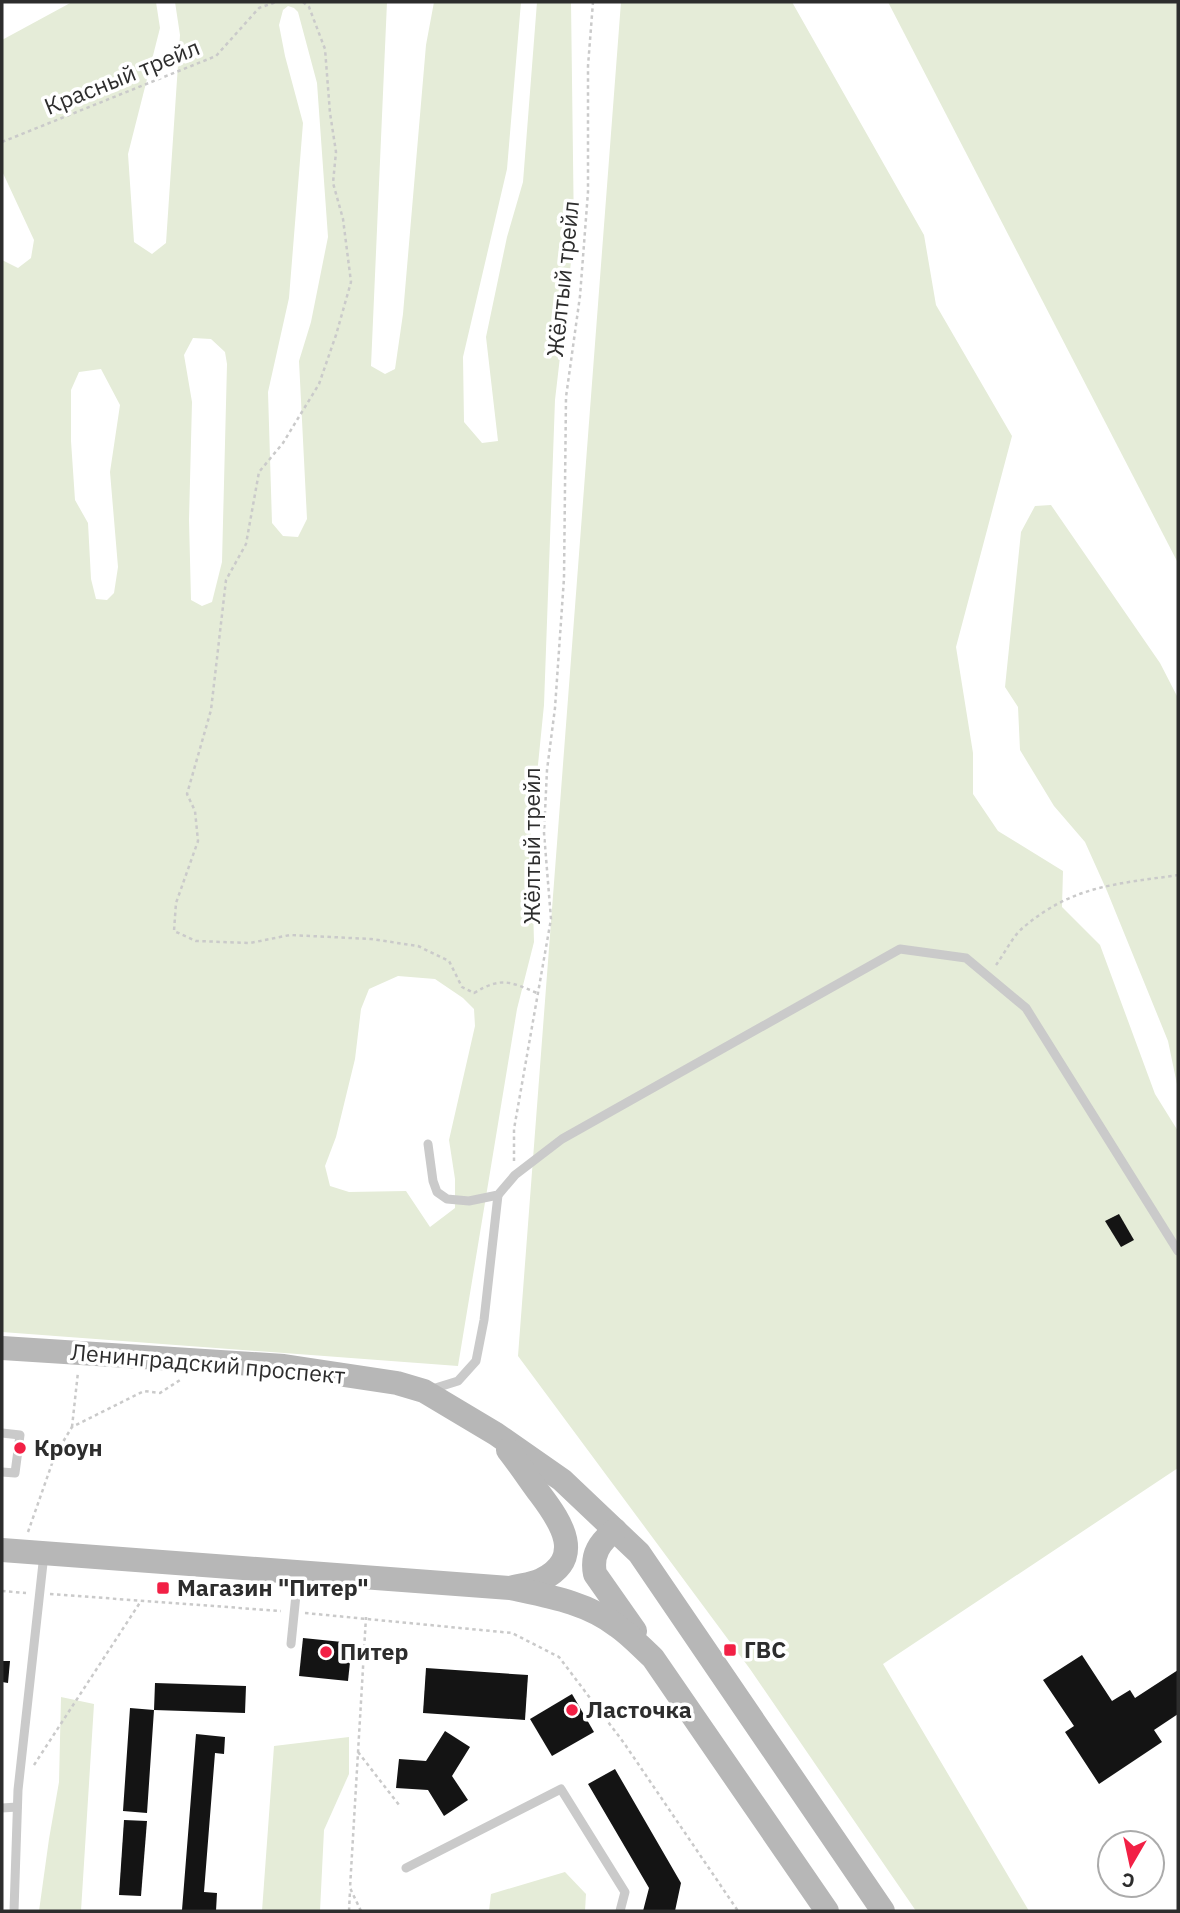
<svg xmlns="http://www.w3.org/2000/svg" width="1180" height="1913" viewBox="0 0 1180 1913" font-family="'IBM Plex Sans',sans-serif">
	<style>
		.green { fill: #e5ecd8; fill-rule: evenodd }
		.building { fill: #141414 }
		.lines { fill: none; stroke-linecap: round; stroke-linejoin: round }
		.path { stroke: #cacaca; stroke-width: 2.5; stroke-dasharray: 3.5 3.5; stroke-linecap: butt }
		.lane { stroke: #cacaca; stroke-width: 9 }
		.secondary { stroke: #b7b7b7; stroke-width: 24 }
		.poi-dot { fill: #f22045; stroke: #fff; stroke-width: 2.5 }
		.labels { text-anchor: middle; stroke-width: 7; stroke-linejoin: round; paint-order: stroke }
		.street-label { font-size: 23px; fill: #2d2d2d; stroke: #fff }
		.poi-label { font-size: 23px; font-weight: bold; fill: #2d2d2d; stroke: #fff; text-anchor: start }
	</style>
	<rect width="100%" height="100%" fill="#fff"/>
	<g class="green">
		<path d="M 72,2 L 156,2 L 160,28 L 128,154 L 134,242 L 152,254 L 166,243 L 180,35 L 175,2 L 387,2 L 371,366 L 385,374 L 395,369 L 403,314 L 426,45 L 434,2 L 521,2 L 507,169 L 463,357 L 464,422 L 482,443 L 498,441 L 486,337 L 507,237 L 523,182 L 537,2 L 571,2 L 574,236 L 555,400 L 544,705 L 531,834 L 534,942 L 517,1009 L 458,1366 L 2,1332 L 2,260 L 18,268 L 31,258 L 34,240 L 2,171 L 2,40 ZM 288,6 L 294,8 L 298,12 L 317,83 L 328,237 L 311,322 L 299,361 L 307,519 L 298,537 L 283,536 L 272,523 L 268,392 L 289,298 L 303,123 L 285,56 L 279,25 L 283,10 ZM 193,338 L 211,339 L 225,352 L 227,364 L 222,562 L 212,602 L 202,606 L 191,600 L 189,520 L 192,402 L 184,355 ZM 101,369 L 120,405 L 110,472 L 118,567 L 114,593 L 107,600 L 96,599 L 91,579 L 88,523 L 75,500 L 71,441 L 71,390 L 79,372 ZM 398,976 L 435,979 L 463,998 L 474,1009 L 475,1026 L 449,1140 L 455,1179 L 455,1208 L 430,1227 L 406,1191 L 349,1192 L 330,1186 L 325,1166 L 336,1137 L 355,1059 L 361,1009 L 369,989 Z"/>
		<path d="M 621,2 L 792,2 L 924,235 L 936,305 L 1012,436 L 956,647 L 973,753 L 973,794 L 998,831 L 1063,871 L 1062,907 L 1100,945 L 1155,1094 L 1178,1131 L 1178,1468 L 883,1664 L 1029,1911 L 916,1911 L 750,1669 L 518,1356 Z"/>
		<path d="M 888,2 L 1178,2 L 1178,563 Z"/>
		<path d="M 1051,505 L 1160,663 L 1178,698 L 1178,1089 L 1168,1041 L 1107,891 L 1085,842 L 1054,806 L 1020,750 L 1018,707 L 1005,687 L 1021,532 L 1035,506 Z"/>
		<path d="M 61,1697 L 94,1704 L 81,1911 L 39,1911 L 49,1839 L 59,1782 Z"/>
		<path d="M 349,1737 L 349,1774 L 324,1830 L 320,1911 L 262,1911 L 274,1746 Z"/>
		<path d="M 565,1872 L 586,1894 L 585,1911 L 489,1911 L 491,1894 Z"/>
	</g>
	<g class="building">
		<path d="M 1119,1214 L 1134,1240 L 1121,1247 L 1105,1221 Z"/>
		<path d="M 303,1638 L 352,1643 L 348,1681 L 299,1676 Z"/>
		<path d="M 1082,1655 L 1112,1701 L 1130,1690 L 1135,1698 L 1178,1670 L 1178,1714 L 1154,1730 L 1162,1742 L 1099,1784 L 1065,1732 L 1074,1726 L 1043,1680 Z"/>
		<path d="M 2,1661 L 10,1661 L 8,1683 L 2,1682 Z"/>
		<path d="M 426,1668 L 528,1675 L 525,1720 L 423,1713 Z"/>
		<path d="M 155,1683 L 246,1686 L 245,1713 L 154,1710 L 147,1813 L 123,1811 L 130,1708 L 154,1710 Z"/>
		<path d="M 572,1694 L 594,1732 L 552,1756 L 530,1719 Z"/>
		<path d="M 445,1731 L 470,1747 L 452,1776 L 468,1800 L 444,1816 L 428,1790 L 396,1788 L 399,1759 L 426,1761 Z"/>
		<path d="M 196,1734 L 225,1737 L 224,1754 L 215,1753 L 204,1892 L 217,1893 L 216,1911 L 182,1910 Z"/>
		<path d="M 615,1769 L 681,1883 L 675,1911 L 643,1911 L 649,1888 L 588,1784 Z"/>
		<path d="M 124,1820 L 147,1821 L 141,1896 L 119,1895 Z"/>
	</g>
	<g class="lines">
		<g class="path">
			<path d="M 303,2 L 309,7 L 325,49 L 330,113 L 336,152 L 333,183 L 343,219 L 351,282 L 336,335 L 319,384 L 283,443 L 259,472 L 246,544 L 226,580 L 211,710 L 187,794 L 195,811 L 198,841 L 176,903 L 174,931 L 196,941 L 250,943 L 290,935 L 371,939 L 418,946 L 449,961 L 462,987 L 474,993 C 501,977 509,981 537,993"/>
			<path d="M 2,142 L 216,56 L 259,8 L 276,2"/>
			<path d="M 996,965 C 1005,953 1013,935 1025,926 C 1074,885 1118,884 1178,875"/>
			<path d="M 514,1161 L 514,1129 L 551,919 L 544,833 L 547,770 L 555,708 L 564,578 L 566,397 L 580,296 L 588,192 L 588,66 L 593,2"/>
			<path d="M 72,1427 L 78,1372"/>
			<path d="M 28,1532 L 55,1455 L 72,1427 L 144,1391 L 160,1393 L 180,1380"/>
			<path d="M 2,1591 L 26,1593"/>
			<path d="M 50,1594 L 281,1611"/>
			<path d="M 305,1613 L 512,1633 L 559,1657 L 624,1743 L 738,1911"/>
			<path d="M 358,1752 L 399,1805"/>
			<path d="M 34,1765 L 141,1601"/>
			<path d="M 349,1911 L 350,1891"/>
			<path d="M 361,1911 L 350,1888 L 366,1617"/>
		</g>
		<g class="lane">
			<path d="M 428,1144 L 433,1181 L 437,1192 L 447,1199 L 469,1201 L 498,1195 L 515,1175 L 562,1139 L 900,949 L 966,958 L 1026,1008 L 1178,1251"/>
			<path d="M 429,1390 L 458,1381 L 476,1361 L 484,1320 L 498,1195"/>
			<path d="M 2,1433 L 20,1435 L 15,1473 L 2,1472"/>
			<path d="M 291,1644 L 298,1575"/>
			<path d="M 2,1808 L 17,1807"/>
			<path d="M 406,1868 L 561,1789 L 625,1892 L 620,1911"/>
			<path d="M 14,1911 L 18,1790 L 44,1554"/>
		</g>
		<g class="secondary">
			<path d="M 2,1348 L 284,1366 L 397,1383 L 424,1391 L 496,1434 L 562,1480 L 639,1553 L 883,1911"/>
			<path d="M 508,1450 C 519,1464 529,1479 540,1494 C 562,1523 585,1558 541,1580 C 533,1584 522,1585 514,1587"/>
			<path d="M 615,1530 C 600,1542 591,1554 595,1574 L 635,1631"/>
			<path d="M 2,1550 L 510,1588 C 547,1596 586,1602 617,1626 C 630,1635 641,1647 653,1658 L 827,1911"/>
		</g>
	</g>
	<g class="poi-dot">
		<circle cx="20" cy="1448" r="7"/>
		<rect x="156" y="1581" width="14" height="14" rx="3.5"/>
		<rect x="723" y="1643" width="14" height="14" rx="3.5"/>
		<circle cx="326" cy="1652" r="7"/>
		<circle cx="572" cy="1710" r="7"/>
	</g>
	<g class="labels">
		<g class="street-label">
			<text transform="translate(122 77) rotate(-22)" y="8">Красный трейл</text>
			<text transform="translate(563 279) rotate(-84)" y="8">Жёлтый трейл</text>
			<text transform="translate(532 846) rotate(-90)" y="8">Жёлтый трейл</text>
			<text transform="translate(208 1364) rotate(5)" y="8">Ленинградский проспект</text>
		</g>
		<g class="poi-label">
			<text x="34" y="1456">Кроун</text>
			<text x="177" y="1596">Магазин "Питер"</text>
			<text x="744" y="1658">ГВС</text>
			<text x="340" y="1660">Питер</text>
			<text x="586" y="1718">Ласточка</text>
		</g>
	</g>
	<rect width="1180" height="1913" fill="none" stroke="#2d2d2d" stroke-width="7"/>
	<g transform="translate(1131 1864) rotate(189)"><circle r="33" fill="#ffffff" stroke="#ababab" stroke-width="2"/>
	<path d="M0-5L12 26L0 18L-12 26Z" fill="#f22045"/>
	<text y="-10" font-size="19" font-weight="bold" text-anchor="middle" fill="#2d2d2d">С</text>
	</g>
</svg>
